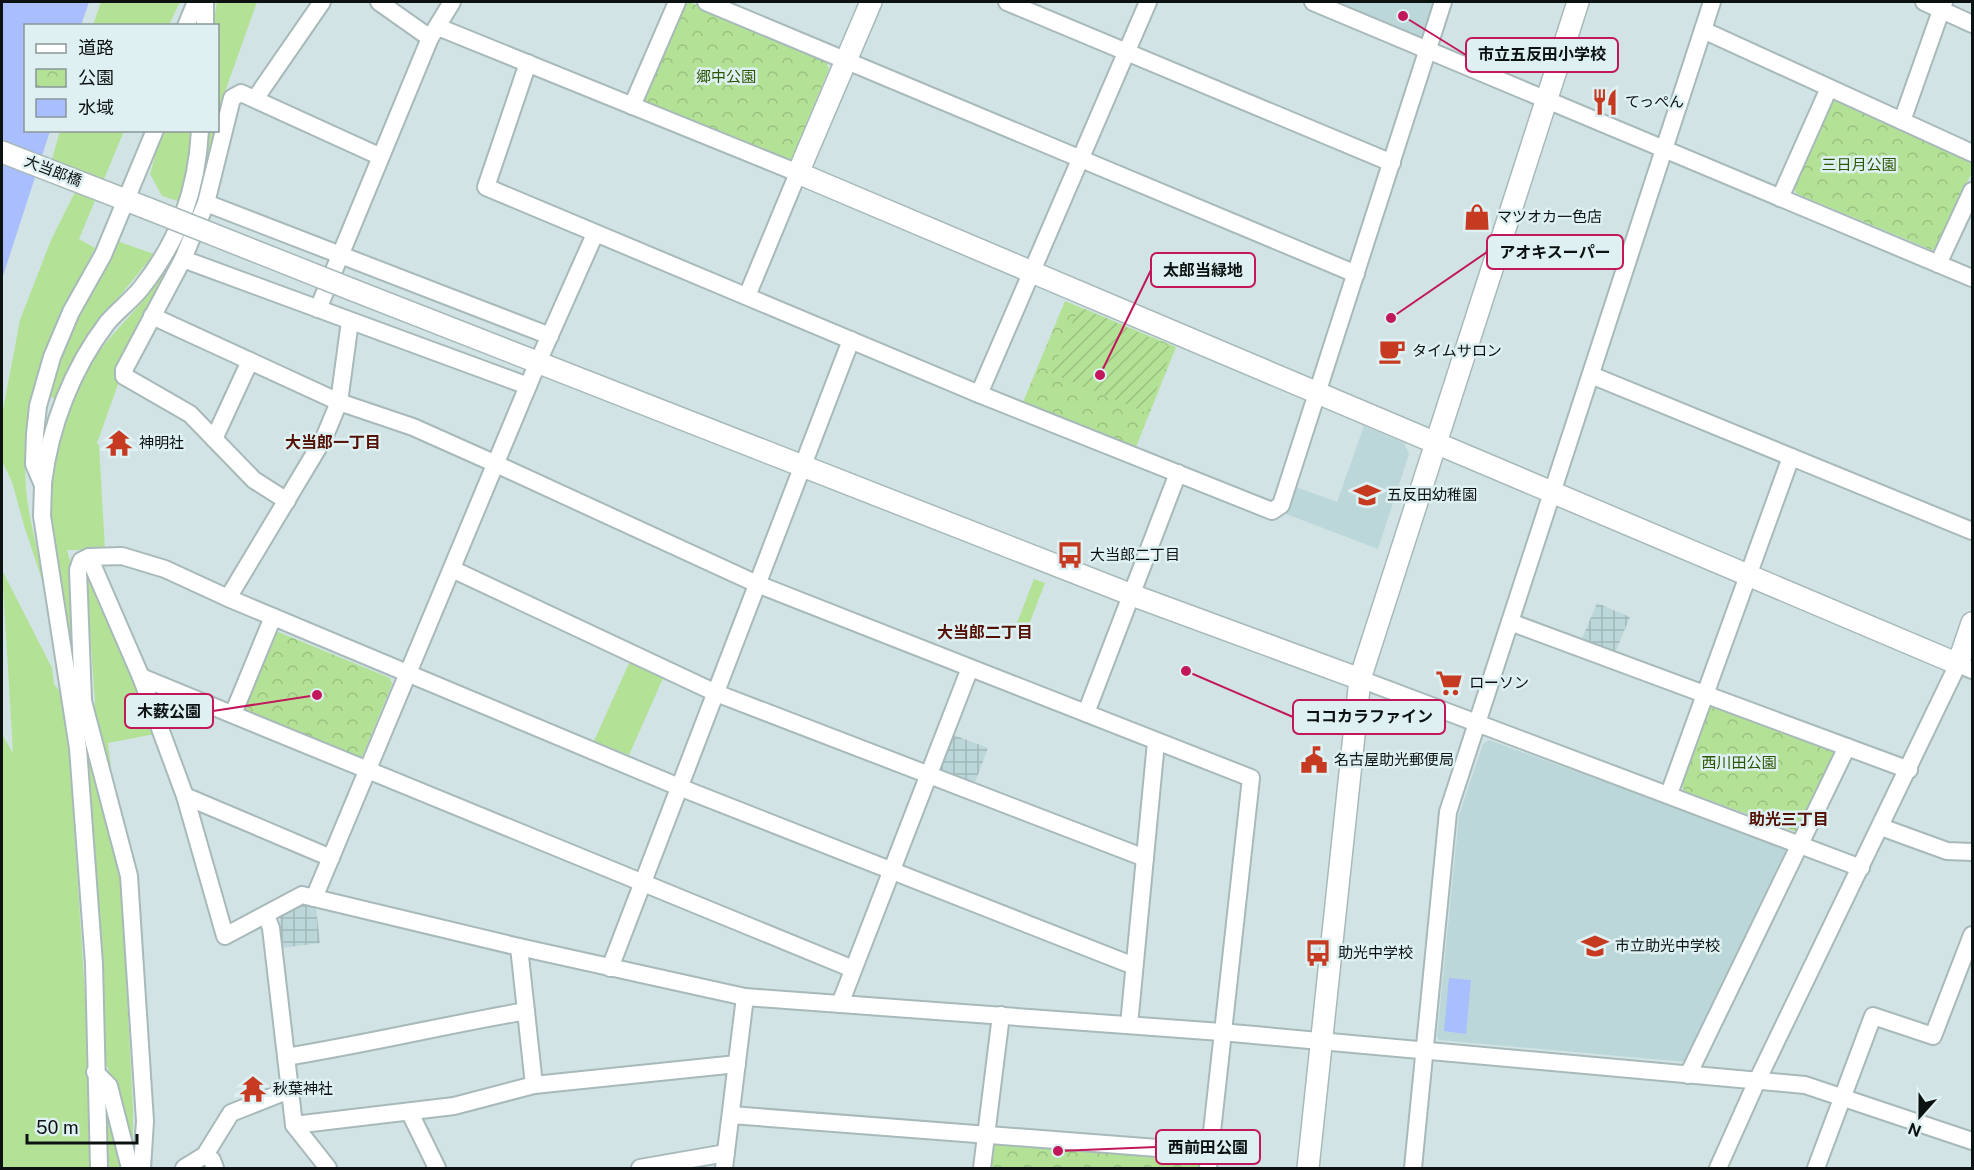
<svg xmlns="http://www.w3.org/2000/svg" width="1974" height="1170" viewBox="0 0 1974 1170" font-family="'Public Sans','Noto Sans JP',sans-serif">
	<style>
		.built { fill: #bcd7d9 }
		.industrial { fill: url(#industrial-grid) }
		.grass { fill: #b3e296 }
		.park { fill: url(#park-crowns) }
		.garden { fill: url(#garden-furrows) }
		.water { fill: #a9befe }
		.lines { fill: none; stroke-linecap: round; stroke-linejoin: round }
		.minor-casing { stroke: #a8b9ba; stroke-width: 20 }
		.tertiary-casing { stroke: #a8b9ba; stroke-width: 24 }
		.minor { stroke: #fff; stroke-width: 16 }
		.tertiary { stroke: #fff; stroke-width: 21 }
		.tertiary-bridge-casing { stroke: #a8b9ba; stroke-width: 24; stroke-linecap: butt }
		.tertiary-bridge { stroke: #fff; stroke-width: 21 }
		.labels { text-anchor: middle; stroke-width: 5; stroke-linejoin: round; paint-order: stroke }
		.park-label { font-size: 15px; fill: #2b5600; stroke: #def0f1 }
		.poi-label { font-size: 15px; fill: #0c1212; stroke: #def0f1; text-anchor: start }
		.street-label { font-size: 15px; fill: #0c1212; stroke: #def0f1 }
		.neighbourhood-label { font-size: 16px; font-weight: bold; fill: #541106; stroke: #def0f1 }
		.leader { fill: none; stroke: #c2185b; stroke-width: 2 }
		.callout-dot { fill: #c2185b; stroke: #def0f1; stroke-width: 2 }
		.callout { fill: #def0f1; stroke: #c2185b; stroke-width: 2 }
		.callout-label { font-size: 16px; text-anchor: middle; font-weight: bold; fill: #0c1212 }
	</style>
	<defs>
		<pattern id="industrial-grid" width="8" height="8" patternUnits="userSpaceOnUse" patternTransform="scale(1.5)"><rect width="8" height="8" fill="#bcd7d9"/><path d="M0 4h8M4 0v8" fill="none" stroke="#a0b8b9"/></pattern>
		<pattern id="park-crowns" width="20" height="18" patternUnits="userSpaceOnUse" patternTransform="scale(1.5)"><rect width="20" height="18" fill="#b3e296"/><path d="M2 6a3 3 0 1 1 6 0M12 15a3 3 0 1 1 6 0" fill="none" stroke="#99c180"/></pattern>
		<pattern id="garden-furrows" width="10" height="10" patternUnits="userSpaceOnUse" patternTransform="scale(1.5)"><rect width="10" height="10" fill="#b3e296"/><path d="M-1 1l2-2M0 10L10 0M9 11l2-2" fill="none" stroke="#99c180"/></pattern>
	</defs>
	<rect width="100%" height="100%" fill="#d1e3e4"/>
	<g class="built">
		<path d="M 1336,2 L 1439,2 L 1423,38 Z"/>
		<path d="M 1364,426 L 1404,443 L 1409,454 L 1378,549 L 1286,514 L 1296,487 L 1337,502 Z"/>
		<path d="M 1489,740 L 1787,848 L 1789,855 L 1686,1062 L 1439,1040 L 1437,1037 L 1459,815 L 1483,744 Z"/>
	</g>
	<g class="industrial">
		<path d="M 1597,603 L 1630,617 L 1615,653 L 1581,641 Z"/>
		<path d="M 951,734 L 988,748 L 974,785 L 942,772 L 939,767 Z"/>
		<path d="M 300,903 L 316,907 L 320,943 L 281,948 L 280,915 Z"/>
	</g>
	<g class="grass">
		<path d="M 101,2 L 180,2 L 169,25 L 93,25 Z"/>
		<path d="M 217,2 L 257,2 L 226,89 L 201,206 L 196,204 L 206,160 L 209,131 L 218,130 L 218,26 L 213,25 Z"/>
		<path d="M 60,131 L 124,131 L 79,239 L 95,248 C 85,268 73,288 64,309 C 34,374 16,446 30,517 C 37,552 47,586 55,620 L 24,525 L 12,482 L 2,461 L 2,415 L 20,320 L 51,240 L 77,188 L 47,176 Z"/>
		<path d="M 162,131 L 190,131 L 188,164 L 181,202 L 162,196 L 150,174 Z"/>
		<path d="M 117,241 L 154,254 L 102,318 L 57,399 L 47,396 L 58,360 Z"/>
		<path d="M 179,248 L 142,317 L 97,443 L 99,445 L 105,550 L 67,550 L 72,568 L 73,633 L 69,633 C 51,537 33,451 91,363 C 106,340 125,322 143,301 C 157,285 168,265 179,248 Z"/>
		<path d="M 2,570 L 52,668 L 54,684 L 66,699 L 96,1168 L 2,1168 L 2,734 L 13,753 Z"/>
		<path d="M 86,576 L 89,577 L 155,734 L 108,743 L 115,802 L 93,718 L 95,701 Z"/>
		<path d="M 1034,579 L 1045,583 L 1026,632 L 1015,628 Z"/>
		<path d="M 630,661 L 664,676 L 629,755 L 594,741 Z"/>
		<path d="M 84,724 L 121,877 L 133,1109 L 133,1168 L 108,1068 L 101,1054 Z"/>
		<path d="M 102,1088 L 123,1168 L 106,1168 Z"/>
	</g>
	<g class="park">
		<path d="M 689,2 L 825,59 L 829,69 L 791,160 L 784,161 L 645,103 L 644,99 L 684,5 Z"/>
		<path d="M 1836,99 L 1972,161 L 1972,172 L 1938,246 L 1932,250 L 1797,194 L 1793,187 L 1830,101 Z"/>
		<path d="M 1065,301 L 1176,347 L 1136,447 L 1023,402 Z"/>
		<path d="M 276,631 L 390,678 L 392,684 L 362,757 L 357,759 L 244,711 L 242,706 Z"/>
		<path d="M 1714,705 L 1835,750 L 1837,757 L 1797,832 L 1684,791 L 1682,786 L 1709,708 Z"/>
		<path d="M 998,1141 L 1192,1156 L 1202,1163 L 1202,1168 L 989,1168 L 992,1146 Z"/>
	</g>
	<path class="garden" d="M 1085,309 L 1173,348 L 1147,413 L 1051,373 L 1075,316 Z"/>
	<g class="water">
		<path d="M 2,2 L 89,2 L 81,25 L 26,26 L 26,130 L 50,131 L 2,279 Z"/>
		<path d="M 1449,978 L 1471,980 L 1466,1034 L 1444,1031 Z"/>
	</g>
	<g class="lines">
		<defs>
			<g id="minor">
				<path d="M 379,2 L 430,38"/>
				<path d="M 706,2 L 1356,274"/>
				<path d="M 1007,2 L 1392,163"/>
				<path d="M 1313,2 L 1972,278"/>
				<path d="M 1924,2 L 1972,24"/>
				<path d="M 186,26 L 196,2"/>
				<path d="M 205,26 L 205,2"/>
				<path d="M 438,27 L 798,173 L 747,296"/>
				<path d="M 1703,30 L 1972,153"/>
				<path d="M 528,63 L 486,187 L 979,394 L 1272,511 L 1281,505 L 1443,2"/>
				<path d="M 255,99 L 322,2"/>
				<path d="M 632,106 L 677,2"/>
				<path d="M 1902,121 L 1944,2"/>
				<path d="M 379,156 L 241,93 L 232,98 L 206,203 L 550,336"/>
				<path d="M 1780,198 L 1829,88"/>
				<path d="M 183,259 L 206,203"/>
				<path d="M 1938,264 L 1972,191"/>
				<path d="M 318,309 L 430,38 L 452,2"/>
				<path d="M 152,316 L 339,402 L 413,427 L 496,464 L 757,584 L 1251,778 L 1208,1168"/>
				<path d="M 1591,375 L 1972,531"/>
				<path d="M 979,394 L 1148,2"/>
				<path d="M 214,439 L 250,361"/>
				<path d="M 43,483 C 50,426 72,369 107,323 C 118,310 132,300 142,287 C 179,240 197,190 200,130"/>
				<path d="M 287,501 L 254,480 L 190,414 L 124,376 L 124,370 L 183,259 L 528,386"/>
				<path d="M 452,569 L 716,693 L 1145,858"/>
				<path d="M 228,598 L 324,438 L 339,402 L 350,321"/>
				<path d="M 1510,622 L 1909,770"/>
				<path d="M 141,677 L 853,969"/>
				<path d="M 1360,679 L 1861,868"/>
				<path d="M 73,701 L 83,701 L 129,876 L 145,1121 L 142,1168"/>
				<path d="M 83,701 L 78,570 L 81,561 L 89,557"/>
				<path d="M 1086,713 L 1178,473"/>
				<path d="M 233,714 L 273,617"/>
				<path d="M 1669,794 L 1791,457"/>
				<path d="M 185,796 L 331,858"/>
				<path d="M 1881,827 L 1947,851 L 1972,852"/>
				<path d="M 314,898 L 538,362 L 595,234"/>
				<path d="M 266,915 L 271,928 L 294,1125 L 328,1168"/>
				<path d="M 519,947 L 534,1085"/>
				<path d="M 1134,966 L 679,787 L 228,598 L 165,569 L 122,556 L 89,557 L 141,677 L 185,796 L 225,936 L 302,895 L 519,947 L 745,997 L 1221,1032 L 1805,1085 L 1972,1141"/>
				<path d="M 610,968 L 851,340"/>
				<path d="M 840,1004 L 970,668"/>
				<path d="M 1129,1025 L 1156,742"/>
				<path d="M 286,1057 C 366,1044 446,1025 526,1011"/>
				<path d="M 95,1072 L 109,1086 L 130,1168"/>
				<path d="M 1688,1075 L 1847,747"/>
				<path d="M 410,1113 L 437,1168"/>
				<path d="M 731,1115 L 1209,1152"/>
				<path d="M 294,1125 L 454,1106 L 534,1085 L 737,1064"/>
				<path d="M 205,1155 L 212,1160 L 215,1168"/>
				<path d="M 99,1168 L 94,964 L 78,748 L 42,516 L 43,485 L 34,464 L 35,434 L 38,406 L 52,357 L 71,312 L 103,255 L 155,130"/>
				<path d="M 184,1168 L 205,1155 L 231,1113 L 289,1090"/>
				<path d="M 640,1168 L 726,1153"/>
				<path d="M 724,1168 L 745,997"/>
				<path d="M 982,1168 L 1001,1015"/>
				<path d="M 1413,1168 L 1448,812 L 1712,2"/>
				<path d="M 1718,1168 L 1757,1081 L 1958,664 L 1972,670"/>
				<path d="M 1816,1168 L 1873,1016 L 1933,1036 L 1972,935"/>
			</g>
			<g id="tertiary">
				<path d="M 871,2 L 798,173 L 1958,664 L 1972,623"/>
				<path d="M 2,152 L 149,209"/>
				<path d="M 353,290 L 1132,595 L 1360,679"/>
				<path d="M 1308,1168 L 1360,679 L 1578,2"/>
			</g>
		</defs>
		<use href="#minor" class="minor-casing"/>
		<use href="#tertiary" class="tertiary-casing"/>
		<use href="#minor" class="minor"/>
		<use href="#tertiary" class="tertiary"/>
		<defs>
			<path id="tertiary-bridge" d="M 149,209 L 353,290"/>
		</defs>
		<use href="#tertiary-bridge" class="tertiary-bridge-casing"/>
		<use href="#tertiary-bridge" class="tertiary-bridge"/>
	</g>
	<defs>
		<symbol id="restaurant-bare" viewBox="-9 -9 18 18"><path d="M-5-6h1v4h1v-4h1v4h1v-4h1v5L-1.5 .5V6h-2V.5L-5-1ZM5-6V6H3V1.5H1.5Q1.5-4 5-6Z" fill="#c63a22" stroke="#def0f1" stroke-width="2.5" paint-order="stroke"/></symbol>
		<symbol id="shop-bare" viewBox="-9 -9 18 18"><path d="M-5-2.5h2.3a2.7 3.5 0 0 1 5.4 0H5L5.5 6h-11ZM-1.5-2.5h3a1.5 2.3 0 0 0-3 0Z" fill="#c63a22" stroke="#def0f1" stroke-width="2.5" paint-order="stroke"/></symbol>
		<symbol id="cafe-bare" viewBox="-9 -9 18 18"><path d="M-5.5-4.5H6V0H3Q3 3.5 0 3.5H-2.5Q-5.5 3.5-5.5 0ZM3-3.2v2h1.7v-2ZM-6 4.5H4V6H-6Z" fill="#c63a22" stroke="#def0f1" stroke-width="2.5" paint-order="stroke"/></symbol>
		<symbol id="temple-bare" viewBox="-9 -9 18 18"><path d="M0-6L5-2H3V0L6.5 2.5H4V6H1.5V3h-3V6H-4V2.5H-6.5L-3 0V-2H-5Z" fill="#c63a22" stroke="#def0f1" stroke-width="2.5" paint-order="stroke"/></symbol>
		<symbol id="school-bare" viewBox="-9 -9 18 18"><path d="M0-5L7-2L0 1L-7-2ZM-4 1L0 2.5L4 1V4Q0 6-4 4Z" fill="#c63a22" stroke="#def0f1" stroke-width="2.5" paint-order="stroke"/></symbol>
		<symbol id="bus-bare" viewBox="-9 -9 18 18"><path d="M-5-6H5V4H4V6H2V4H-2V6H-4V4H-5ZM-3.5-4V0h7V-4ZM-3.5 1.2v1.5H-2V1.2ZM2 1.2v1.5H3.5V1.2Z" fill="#c63a22" stroke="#def0f1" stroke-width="2.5" paint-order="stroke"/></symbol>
		<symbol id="supermarket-bare" viewBox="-9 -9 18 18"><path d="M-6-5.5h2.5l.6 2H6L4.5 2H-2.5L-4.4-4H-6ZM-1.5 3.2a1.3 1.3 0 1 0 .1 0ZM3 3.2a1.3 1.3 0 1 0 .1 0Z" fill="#c63a22" stroke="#def0f1" stroke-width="2.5" paint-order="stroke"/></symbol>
		<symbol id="civic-bare" viewBox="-9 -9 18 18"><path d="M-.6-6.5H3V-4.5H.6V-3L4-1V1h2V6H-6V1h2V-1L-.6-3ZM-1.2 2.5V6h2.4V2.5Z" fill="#c63a22" stroke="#def0f1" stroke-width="2.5" paint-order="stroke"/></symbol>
	</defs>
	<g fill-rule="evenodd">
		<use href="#restaurant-bare" x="1586" y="83" width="38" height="38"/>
		<use href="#shop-bare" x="1458" y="198" width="38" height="38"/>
		<use href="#cafe-bare" x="1373" y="332" width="38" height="38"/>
		<use href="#temple-bare" x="100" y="424" width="38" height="38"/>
		<use href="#school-bare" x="1348" y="476" width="38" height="38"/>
		<use href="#bus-bare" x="1051" y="536" width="38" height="38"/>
		<use href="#supermarket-bare" x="1430" y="664" width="38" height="38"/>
		<use href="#civic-bare" x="1295" y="741" width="38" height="38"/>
		<use href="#school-bare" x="1576" y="927" width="38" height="38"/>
		<use href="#bus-bare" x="1299" y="934" width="38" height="38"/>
		<use href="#temple-bare" x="234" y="1070" width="38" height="38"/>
	</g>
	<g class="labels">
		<g class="park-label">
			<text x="726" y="82">郷中公園</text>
			<text x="1859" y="170">三日月公園</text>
			<text x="1739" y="768">西川田公園</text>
		</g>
		<g class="poi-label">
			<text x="1625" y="107">てっぺん</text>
			<text x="1497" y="222">マツオカ一色店</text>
			<text x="1412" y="356">タイムサロン</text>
			<text x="139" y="448">神明社</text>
			<text x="1387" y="500">五反田幼稚園</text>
			<text x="1090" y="560">大当郎二丁目</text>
			<text x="1469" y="688">ローソン</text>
			<text x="1334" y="765">名古屋助光郵便局</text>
			<text x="1615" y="951">市立助光中学校</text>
			<text x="1338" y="958">助光中学校</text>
			<text x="273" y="1094">秋葉神社</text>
		</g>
		<g class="street-label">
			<text transform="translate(53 171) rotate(21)" y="5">大当郎橋</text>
		</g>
		<g class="neighbourhood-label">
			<text x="333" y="448">大当郎一丁目</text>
			<text x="985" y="638">大当郎二丁目</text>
			<text x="1789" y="825">助光三丁目</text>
		</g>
	</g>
	<path class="leader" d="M1403 16L1466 55M1391 318L1487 252M1100 375L1151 270M317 695L213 711M1186 671L1293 717M1058 1151L1156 1147"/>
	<g class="callout-dot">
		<circle cx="1403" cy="16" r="6"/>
		<circle cx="1391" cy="318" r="6"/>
		<circle cx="1100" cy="375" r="6"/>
		<circle cx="317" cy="695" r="6"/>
		<circle cx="1186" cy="671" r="6"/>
		<circle cx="1058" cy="1151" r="6"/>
	</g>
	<g class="callout">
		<rect x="1466" y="38" width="152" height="34" rx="6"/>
		<rect x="1487" y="235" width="136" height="34" rx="6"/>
		<rect x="1151" y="253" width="104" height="34" rx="6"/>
		<rect x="125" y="694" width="88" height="34" rx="6"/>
		<rect x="1293" y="700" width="152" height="34" rx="6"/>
		<rect x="1156" y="1130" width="104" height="34" rx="6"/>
	</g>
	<g class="callout-label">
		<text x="1542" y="60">市立五反田小学校</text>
		<text x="1555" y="258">アオキスーパー</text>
		<text x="1203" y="276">太郎当緑地</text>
		<text x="169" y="717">木薮公園</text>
		<text x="1369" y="722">ココカラファイン</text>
		<text x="1208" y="1153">西前田公園</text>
	</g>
	<rect width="1974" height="1170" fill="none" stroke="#0c1212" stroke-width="6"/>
	<rect x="24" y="24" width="195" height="108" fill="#def0f1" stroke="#8a9798" stroke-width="1.5"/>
	<rect x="36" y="44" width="30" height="9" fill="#ffffff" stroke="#8a9798" stroke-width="1.5"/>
	<text x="78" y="54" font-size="18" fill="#0c1212">道路</text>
	<rect x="36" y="69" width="30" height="18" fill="url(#park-crowns)" stroke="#8a9798" stroke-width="1.5"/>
	<text x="78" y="84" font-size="18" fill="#0c1212">公園</text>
	<rect x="36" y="99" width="30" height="18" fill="#a9befe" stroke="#8a9798" stroke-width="1.5"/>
	<text x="78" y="114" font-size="18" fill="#0c1212">水域</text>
	<g transform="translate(1920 1116) rotate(201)" stroke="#def0f1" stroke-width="4.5" paint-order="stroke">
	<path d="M0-4.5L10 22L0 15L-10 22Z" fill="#0c1212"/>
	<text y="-9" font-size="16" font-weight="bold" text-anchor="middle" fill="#0c1212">N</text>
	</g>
	<path d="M27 1134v9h110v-9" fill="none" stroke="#0c1212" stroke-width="3"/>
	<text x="36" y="1134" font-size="18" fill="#0c1212" stroke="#def0f1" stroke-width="4.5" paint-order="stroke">50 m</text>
</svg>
